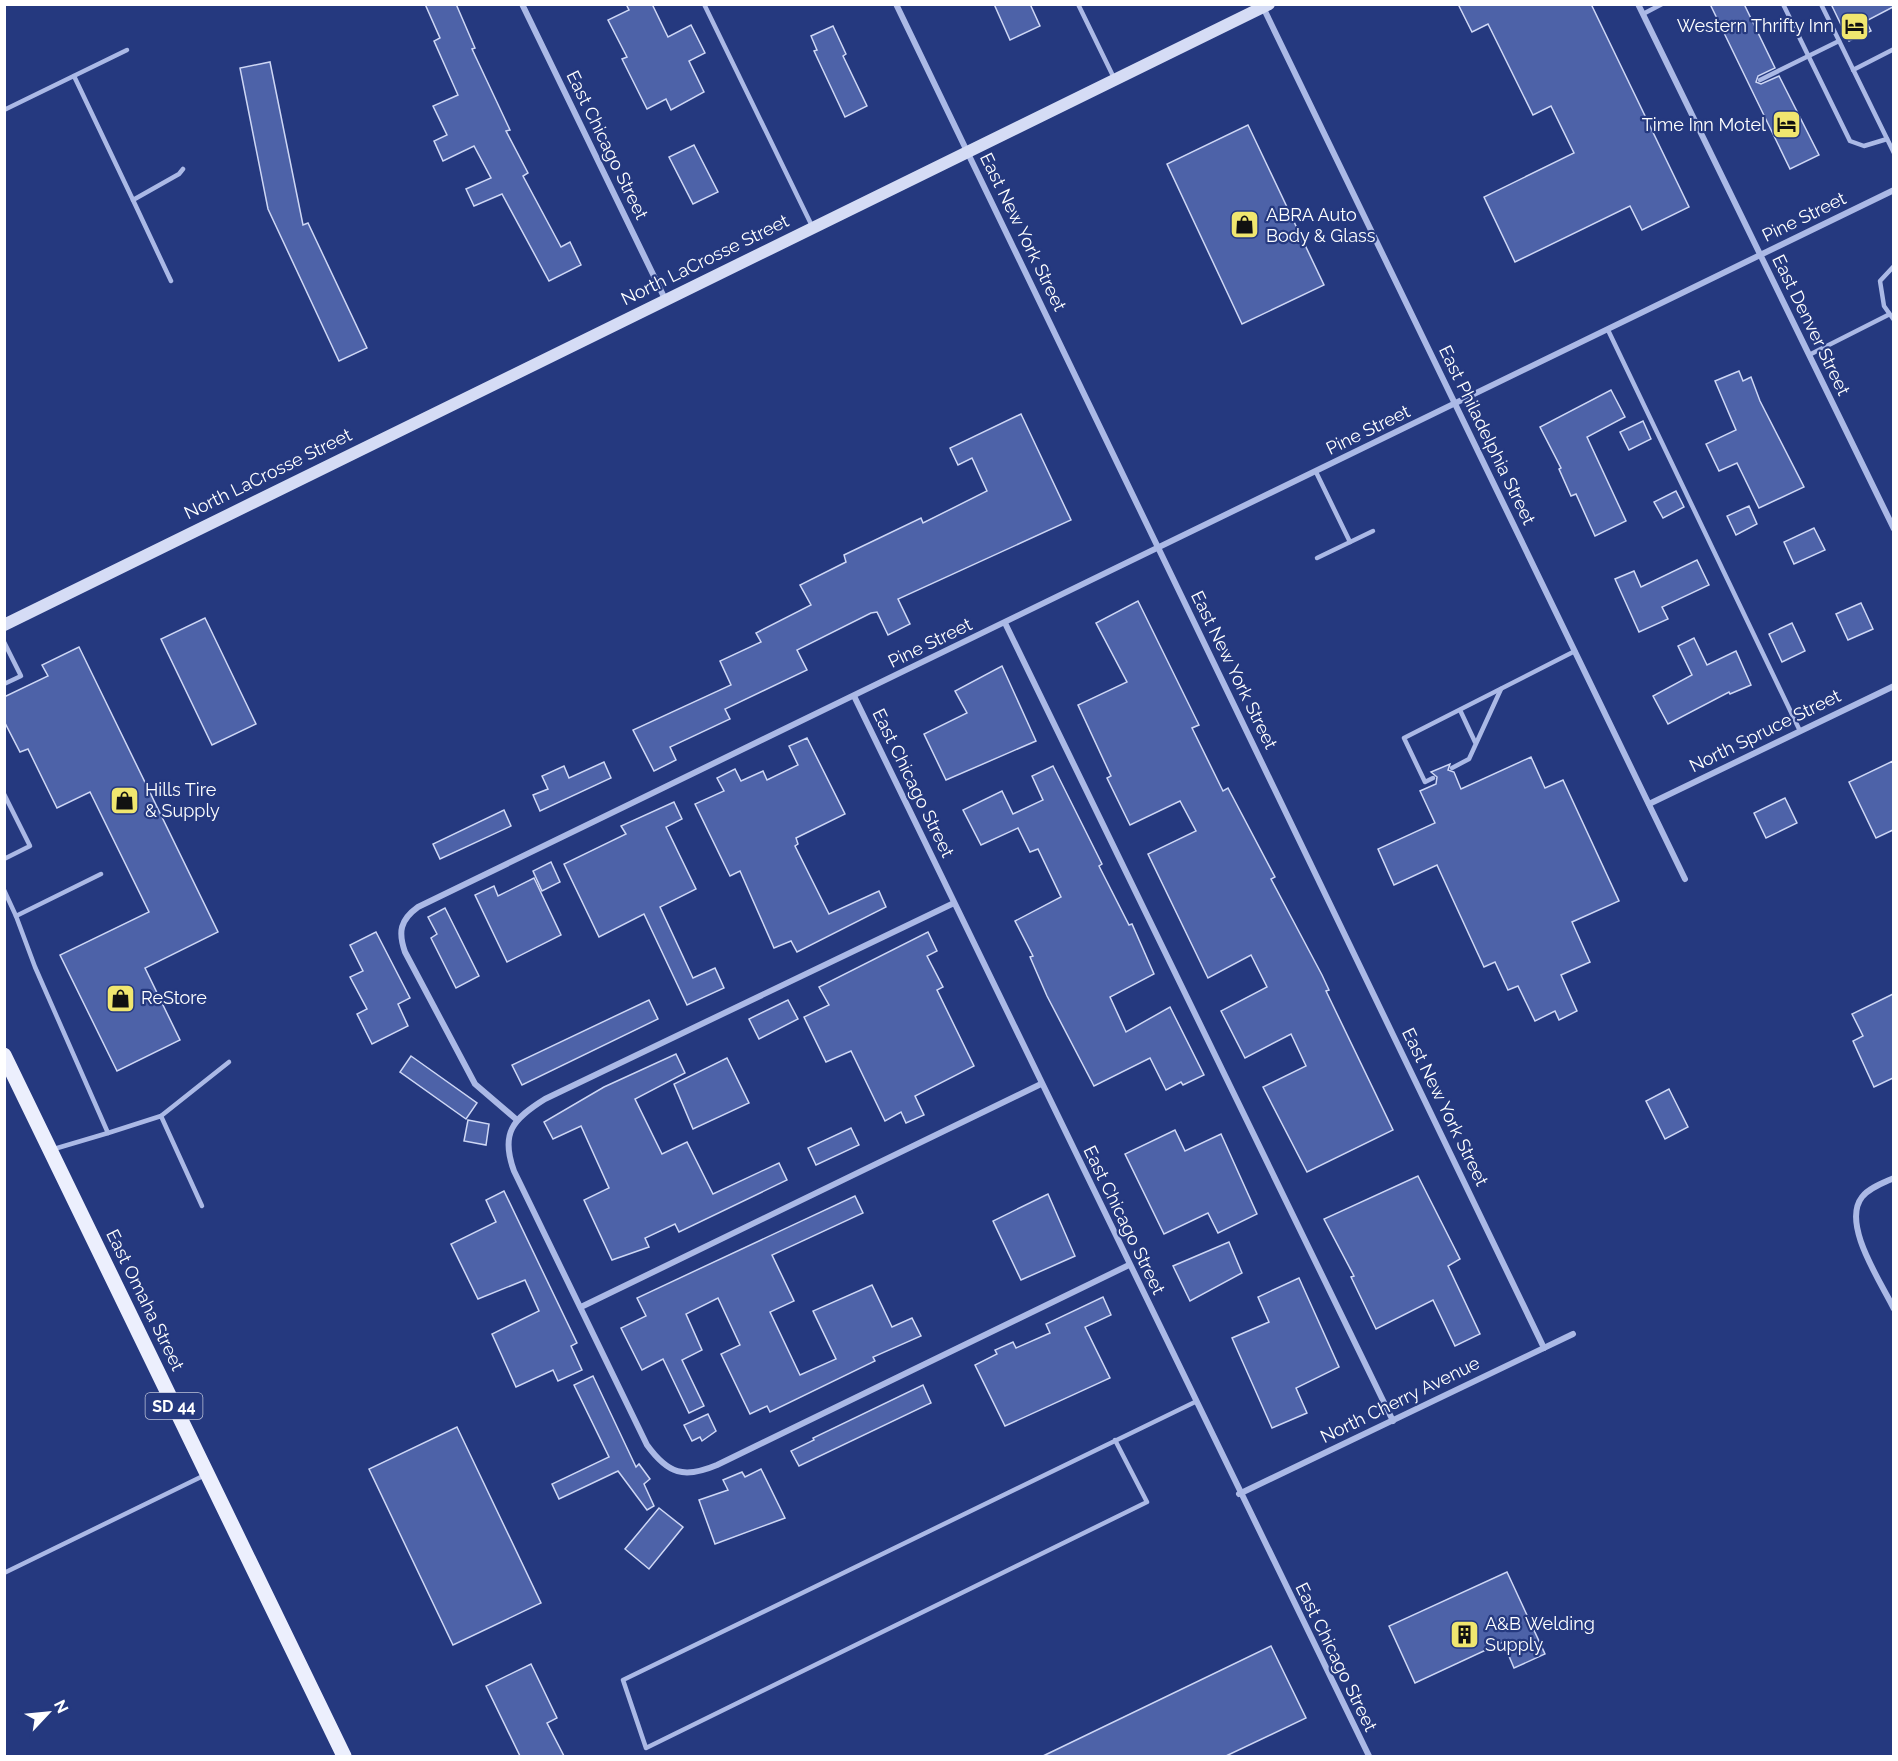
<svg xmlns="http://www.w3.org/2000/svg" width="1898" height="1761" viewBox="0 0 1898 1761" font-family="Raleway,sans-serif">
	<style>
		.building { fill: #4d62a8; stroke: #ced7f5; stroke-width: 1.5 }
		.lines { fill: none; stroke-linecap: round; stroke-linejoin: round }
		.service { stroke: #abb9e6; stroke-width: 4.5 }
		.minor { stroke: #abb9e6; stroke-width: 6 }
		.secondary { stroke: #d5dcf5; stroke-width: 12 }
		.primary { stroke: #eceffd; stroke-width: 15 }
		.labels { text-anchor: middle; stroke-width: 4.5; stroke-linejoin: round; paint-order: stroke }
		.shield { fill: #25397f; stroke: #bec4d9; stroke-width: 1.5 }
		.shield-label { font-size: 16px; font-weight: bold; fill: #fff }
		.poi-label { font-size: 18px; fill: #fff; stroke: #25397f; text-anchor: start }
		.street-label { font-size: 18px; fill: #fff; stroke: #25397f }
	</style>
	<rect width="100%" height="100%" fill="#25397f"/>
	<g class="building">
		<path d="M 425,4 L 456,4 L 475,48 L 472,49 L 510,130 L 506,131 L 528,173 L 523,176 L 561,247 L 570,242 L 581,265 L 549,281 L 502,194 L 474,206 L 466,189 L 491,178 L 474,146 L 443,161 L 434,141 L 447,135 L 433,106 L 458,95 L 434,41 L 440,38 Z"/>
		<path d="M 626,4 L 652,4 L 668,37 L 691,25 L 705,53 L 689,61 L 704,92 L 671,110 L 666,99 L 647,109 L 622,59 L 627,57 L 608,20 L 629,10 Z"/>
		<path d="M 994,4 L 1030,4 L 1040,26 L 1010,40 Z"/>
		<path d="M 1458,4 L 1591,4 L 1689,207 L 1642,230 L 1630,206 L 1515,262 L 1484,197 L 1574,153 L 1551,106 L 1533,115 L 1488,24 L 1472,32 Z"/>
		<path d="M 1710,4 L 1744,4 L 1775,68 L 1758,76 L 1756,82 L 1761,84 L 1779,76 L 1819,155 L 1790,169 Z"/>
		<path d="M 1831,4 L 1893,4 L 1893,7 L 1866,21 L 1871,31 L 1849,41 Z"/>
		<path d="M 833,26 L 846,54 L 843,56 L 867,106 L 845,117 L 814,51 L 817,50 L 811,36 Z"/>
		<path d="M 270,62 L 303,225 L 308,223 L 367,348 L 339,361 L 268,209 L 240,68 Z"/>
		<path d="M 1248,125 L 1324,285 L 1242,324 L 1167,164 Z"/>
		<path d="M 694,145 L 718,192 L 693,204 L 669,157 Z"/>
		<path d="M 1739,371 L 1743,381 L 1751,377 L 1760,401 L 1804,487 L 1759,508 L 1737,463 L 1719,471 L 1706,444 L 1736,430 L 1715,381 Z"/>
		<path d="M 1611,390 L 1625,417 L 1587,437 L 1626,521 L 1595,536 L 1576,494 L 1571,496 L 1559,469 L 1561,468 L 1540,427 Z"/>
		<path d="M 1021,414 L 1071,520 L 898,599 L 910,624 L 888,635 L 877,612 L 871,613 L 797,650 L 807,670 L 725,709 L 730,719 L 670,747 L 676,760 L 654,771 L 633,730 L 731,685 L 720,661 L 761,642 L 756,633 L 811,605 L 800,585 L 846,562 L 844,555 L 921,518 L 923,523 L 987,491 L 972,458 L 958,465 L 950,448 Z"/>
		<path d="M 1643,421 L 1651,439 L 1629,450 L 1620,432 Z"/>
		<path d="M 1676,491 L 1684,507 L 1663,518 L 1654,502 Z"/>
		<path d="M 1749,506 L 1757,524 L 1736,535 L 1727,516 Z"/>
		<path d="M 1814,528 L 1825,550 L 1794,564 L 1784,542 Z"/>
		<path d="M 1697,560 L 1709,585 L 1662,607 L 1668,619 L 1639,632 L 1615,579 L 1634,571 L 1641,587 Z"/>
		<path d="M 1138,601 L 1199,725 L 1192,728 L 1223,791 L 1228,788 L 1275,877 L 1271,879 L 1322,975 L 1329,990 L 1326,991 L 1393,1130 L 1307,1172 L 1263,1087 L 1306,1066 L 1291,1034 L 1245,1058 L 1221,1011 L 1267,987 L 1251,955 L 1208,978 L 1148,854 L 1196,831 L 1180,801 L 1130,825 L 1107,778 L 1111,776 L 1078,705 L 1127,682 L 1096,623 Z"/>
		<path d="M 1861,603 L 1873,629 L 1848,640 L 1836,614 Z"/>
		<path d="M 205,618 L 256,724 L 212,745 L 161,639 Z"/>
		<path d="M 1792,623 L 1805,651 L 1782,662 L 1769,634 Z"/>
		<path d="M 1694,638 L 1707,665 L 1736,651 L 1751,685 L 1730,694 L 1729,692 L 1668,724 L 1653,696 L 1692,675 L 1678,646 Z"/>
		<path d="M 79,647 L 218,932 L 145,968 L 180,1040 L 117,1071 L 60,955 L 149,912 L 90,792 L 57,808 L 28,749 L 20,752 L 4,721 L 4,697 L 48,676 L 42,665 Z"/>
		<path d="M 1002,666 L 1036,741 L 946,780 L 924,734 L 967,713 L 955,691 Z"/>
		<path d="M 807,738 L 845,814 L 796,838 L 798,844 L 795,846 L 829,914 L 879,891 L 886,907 L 797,952 L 791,941 L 774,948 L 740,871 L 730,876 L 695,804 L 724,791 L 717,778 L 735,769 L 741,781 L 763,771 L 767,780 L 798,765 L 789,746 Z"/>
		<path d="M 1531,757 L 1545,788 L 1563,780 L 1619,901 L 1572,922 L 1590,962 L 1561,975 L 1577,1011 L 1559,1020 L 1555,1011 L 1535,1021 L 1518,986 L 1508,990 L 1495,962 L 1484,967 L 1437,865 L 1394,885 L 1378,849 L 1435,823 L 1420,791 L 1436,784 L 1437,777 L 1431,772 L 1450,764 L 1448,770 L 1454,772 L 1461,789 Z"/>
		<path d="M 1893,761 L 1893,830 L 1876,838 L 1849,782 Z"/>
		<path d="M 604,762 L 611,778 L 540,811 L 533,795 L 548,789 L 542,776 L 564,766 L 569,778 Z"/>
		<path d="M 1053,766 L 1102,864 L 1099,866 L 1129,925 L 1132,924 L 1154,974 L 1110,997 L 1126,1032 L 1170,1007 L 1204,1075 L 1183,1085 L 1181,1082 L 1166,1090 L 1150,1058 L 1094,1086 L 1047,996 L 1030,957 L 1033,956 L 1015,921 L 1061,897 L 1038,849 L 1030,852 L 1018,828 L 981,845 L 963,810 L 1002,791 L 1013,814 L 1043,800 L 1032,776 Z"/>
		<path d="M 1785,798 L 1797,823 L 1766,838 L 1754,813 Z"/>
		<path d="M 674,802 L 682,819 L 666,827 L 696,889 L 660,907 L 693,978 L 715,968 L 724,988 L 687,1005 L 644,914 L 599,937 L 564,864 L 626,834 L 621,826 Z"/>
		<path d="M 504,810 L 511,826 L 440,859 L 433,844 Z"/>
		<path d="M 551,862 L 560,882 L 542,891 L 533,871 Z"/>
		<path d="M 534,878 L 561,935 L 507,962 L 475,895 L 494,886 L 498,896 Z"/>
		<path d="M 445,908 L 479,976 L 456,988 L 431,938 L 437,934 L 428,917 Z"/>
		<path d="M 376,932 L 410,998 L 398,1004 L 408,1026 L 372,1044 L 357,1014 L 367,1009 L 350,977 L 363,971 L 350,945 Z"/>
		<path d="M 928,932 L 937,951 L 927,956 L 943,987 L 937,990 L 974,1066 L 915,1096 L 924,1115 L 906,1123 L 901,1112 L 885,1121 L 851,1051 L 826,1062 L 804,1017 L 829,1005 L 819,987 Z"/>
		<path d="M 1893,994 L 1893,1078 L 1874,1087 L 1853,1041 L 1863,1036 L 1852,1014 Z"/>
		<path d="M 649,1000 L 658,1019 L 522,1085 L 512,1065 Z"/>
		<path d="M 788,1000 L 798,1019 L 759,1039 L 749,1019 Z"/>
		<path d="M 676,1054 L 685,1073 L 635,1099 L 662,1154 L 687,1142 L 713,1194 L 779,1163 L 787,1180 L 679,1232 L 675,1224 L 645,1238 L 649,1247 L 612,1260 L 584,1200 L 609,1188 L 581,1126 L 553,1139 L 544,1122 L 604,1087 Z"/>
		<path d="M 411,1056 L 477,1103 L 466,1119 L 400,1072 Z"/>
		<path d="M 727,1058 L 749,1103 L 693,1129 L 674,1084 Z"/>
		<path d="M 1669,1089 L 1688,1127 L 1665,1139 L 1646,1101 Z"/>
		<path d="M 468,1120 L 489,1124 L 486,1145 L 464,1141 Z"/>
		<path d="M 851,1128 L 859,1145 L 816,1165 L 808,1148 Z"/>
		<path d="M 1175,1130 L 1185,1151 L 1221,1134 L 1257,1214 L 1218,1233 L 1208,1213 L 1164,1234 L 1125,1154 Z"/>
		<path d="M 1418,1176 L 1460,1259 L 1448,1266 L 1480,1334 L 1455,1346 L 1433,1300 L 1376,1329 L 1351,1277 L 1354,1276 L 1324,1219 Z"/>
		<path d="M 504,1191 L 577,1343 L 571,1346 L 582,1370 L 558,1381 L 553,1370 L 516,1387 L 492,1334 L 539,1311 L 525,1280 L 478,1299 L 451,1244 L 496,1222 L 486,1200 Z"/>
		<path d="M 1048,1194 L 1075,1256 L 1021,1280 L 993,1221 Z"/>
		<path d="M 855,1196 L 863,1213 L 772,1255 L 794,1301 L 770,1312 L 800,1375 L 836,1359 L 813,1311 L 872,1285 L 892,1327 L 912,1318 L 921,1336 L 873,1357 L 875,1361 L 770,1412 L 767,1406 L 750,1414 L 721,1354 L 740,1345 L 718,1298 L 686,1314 L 702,1350 L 682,1360 L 704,1406 L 689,1413 L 663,1359 L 642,1370 L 621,1328 L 646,1316 L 637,1298 Z"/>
		<path d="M 1229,1242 L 1242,1273 L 1190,1301 L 1173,1266 Z"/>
		<path d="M 1299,1278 L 1339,1367 L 1296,1388 L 1307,1413 L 1272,1428 L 1232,1338 L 1269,1322 L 1258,1297 Z"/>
		<path d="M 1103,1297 L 1111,1315 L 1085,1327 L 1110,1378 L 1005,1426 L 975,1365 L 997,1354 L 995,1350 L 1013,1342 L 1016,1348 L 1050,1333 L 1046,1324 Z"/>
		<path d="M 593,1376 L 636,1467 L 639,1464 L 650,1479 L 644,1484 L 654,1506 L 647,1510 L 618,1471 L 559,1499 L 552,1484 L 609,1457 L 574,1385 Z"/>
		<path d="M 923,1385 L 931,1403 L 799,1466 L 791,1451 L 814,1440 L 813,1438 Z"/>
		<path d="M 708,1414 L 716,1431 L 702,1441 L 700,1437 L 692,1441 L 684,1425 Z"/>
		<path d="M 457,1427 L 541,1603 L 453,1645 L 369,1469 Z"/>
		<path d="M 761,1469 L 785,1518 L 715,1544 L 699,1500 L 728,1490 L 723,1480 L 742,1472 L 745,1477 Z"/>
		<path d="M 659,1508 L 683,1527 L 649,1569 L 625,1549 Z"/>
		<path d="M 1507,1572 L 1545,1654 L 1514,1668 L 1503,1642 L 1415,1683 L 1389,1626 Z"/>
		<path d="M 1271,1646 L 1306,1718 L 1226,1756 L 1043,1756 Z"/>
		<path d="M 531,1664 L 557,1718 L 547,1723 L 564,1756 L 520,1756 L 486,1686 Z"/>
	</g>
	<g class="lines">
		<g class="service">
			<path d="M 704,4 L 812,226"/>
			<path d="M 1078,4 L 1114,78"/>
			<path d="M 1783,4 L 1850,141 L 1864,146 L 1887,139"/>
			<path d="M 1821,4 L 1894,153"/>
			<path d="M 1643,14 L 1662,4"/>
			<path d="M 1853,70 L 1894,49"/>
			<path d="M 74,76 L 133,200"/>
			<path d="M 1760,80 L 1839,41"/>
			<path d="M 4,110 L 127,50"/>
			<path d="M 1894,266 L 1880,281 L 1884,306 L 1894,320"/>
			<path d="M 171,281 L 133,200 L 179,174 L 183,169"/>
			<path d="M 1608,330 L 1800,731"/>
			<path d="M 1809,355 L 1888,315"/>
			<path d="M 1316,472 L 1350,542"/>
			<path d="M 1317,558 L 1373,531"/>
			<path d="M 4,642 L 21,676 L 4,684"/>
			<path d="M 1460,710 L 1475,742"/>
			<path d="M 1452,768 L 1469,759 L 1501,689"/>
			<path d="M 1433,778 L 1425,782 L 1404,738 L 1575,651"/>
			<path d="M 4,794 L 30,846 L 4,859"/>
			<path d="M 4,890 L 16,916"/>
			<path d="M 161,1116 L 229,1062"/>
			<path d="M 108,1133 L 161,1116 L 202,1206"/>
			<path d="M 54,1149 L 108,1133 L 35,967 L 16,916 L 101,874"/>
			<path d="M 1115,1440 L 1147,1502 L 646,1748 L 623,1680 L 1195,1402"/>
			<path d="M 4,1573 L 205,1475"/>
		</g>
		<g class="minor">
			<path d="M 522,4 L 665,299"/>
			<path d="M 896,4 L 1544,1348"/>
			<path d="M 1638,4 L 1894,529"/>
			<path d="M 1262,5 L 1685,879"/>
			<path d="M 1005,623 L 1393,1421"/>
			<path d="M 854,696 L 1369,1756"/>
			<path d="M 1649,804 L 1894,686"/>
			<path d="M 954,903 L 545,1099 C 513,1119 500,1133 514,1171 L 647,1445 C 668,1474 684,1479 717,1465 L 1129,1265"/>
			<path d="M 517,1120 L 475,1084 L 405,952 C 398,932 400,920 418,907 L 1894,190"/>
			<path d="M 1894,1178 C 1883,1183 1869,1188 1862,1197 C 1841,1224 1881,1282 1894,1309"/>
			<path d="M 581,1307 L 1041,1084"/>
			<path d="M 1239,1494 L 1573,1334"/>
		</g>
		<path class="secondary" d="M 4,625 L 1269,4"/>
		<path class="primary" d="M 4,1055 L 344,1756"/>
	</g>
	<defs>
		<symbol id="hotel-square" viewBox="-11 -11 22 22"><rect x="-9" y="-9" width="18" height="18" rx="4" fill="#f0e66f" stroke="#25397f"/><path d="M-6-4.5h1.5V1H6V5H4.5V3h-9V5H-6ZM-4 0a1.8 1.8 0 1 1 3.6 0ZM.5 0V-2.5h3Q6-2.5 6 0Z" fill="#111"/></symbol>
		<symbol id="shop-square" viewBox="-11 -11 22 22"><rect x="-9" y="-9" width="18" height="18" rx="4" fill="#f0e66f" stroke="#25397f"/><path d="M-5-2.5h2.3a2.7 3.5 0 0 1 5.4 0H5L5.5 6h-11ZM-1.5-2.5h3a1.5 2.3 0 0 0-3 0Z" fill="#111"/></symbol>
		<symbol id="building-square" viewBox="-11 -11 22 22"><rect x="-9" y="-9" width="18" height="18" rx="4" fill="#f0e66f" stroke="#25397f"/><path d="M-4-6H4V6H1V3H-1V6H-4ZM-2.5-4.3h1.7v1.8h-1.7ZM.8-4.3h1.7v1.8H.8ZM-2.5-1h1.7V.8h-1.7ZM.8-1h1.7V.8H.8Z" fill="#111"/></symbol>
	</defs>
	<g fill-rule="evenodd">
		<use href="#hotel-square" x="1838" y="10" width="33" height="33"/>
		<use href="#hotel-square" x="1770" y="108" width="33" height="33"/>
		<use href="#shop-square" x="1228" y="208" width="33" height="33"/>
		<use href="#shop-square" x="108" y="784" width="33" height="33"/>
		<use href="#shop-square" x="104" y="982" width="33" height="33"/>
		<use href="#building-square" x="1448" y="1618" width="33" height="33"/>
	</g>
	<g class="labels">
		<rect class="shield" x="145.5" y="1393" width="57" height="26" rx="4.5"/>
		<g class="shield-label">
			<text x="174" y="1412">SD 44</text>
		</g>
		<g class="poi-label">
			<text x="1834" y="32" text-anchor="end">Western Thrifty Inn</text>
			<text x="1766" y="131" text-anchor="end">Time Inn Motel</text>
			<text x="1266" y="221">ABRA Auto<tspan x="1266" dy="21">Body &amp; Glass</tspan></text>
			<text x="145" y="796">Hills Tire<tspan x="145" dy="21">&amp; Supply</tspan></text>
			<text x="141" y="1004">ReStore</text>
			<text x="1485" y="1630">A&amp;B Welding<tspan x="1485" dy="21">Supply</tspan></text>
		</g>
		<g class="street-label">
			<text transform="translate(607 145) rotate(64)" y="6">East Chicago Street</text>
			<text transform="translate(1804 217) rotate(-26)" y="6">Pine Street</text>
			<text transform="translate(1023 232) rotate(64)" y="6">East New York Street</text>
			<text transform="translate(705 260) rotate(-26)" y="6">North LaCrosse Street</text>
			<text transform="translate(1811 325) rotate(64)" y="6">East Denver Street</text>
			<text transform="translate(1368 430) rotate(-26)" y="6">Pine Street</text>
			<text transform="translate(1487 435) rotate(64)" y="6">East Philadelphia Street</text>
			<text transform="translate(268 474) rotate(-26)" y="6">North LaCrosse Street</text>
			<text transform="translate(930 643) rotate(-26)" y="6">Pine Street</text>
			<text transform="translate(1234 670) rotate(64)" y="6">East New York Street</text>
			<text transform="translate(1765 731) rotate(-26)" y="6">North Spruce Street</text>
			<text transform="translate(913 783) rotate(64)" y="6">East Chicago Street</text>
			<text transform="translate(1445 1107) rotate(64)" y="6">East New York Street</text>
			<text transform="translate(1124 1220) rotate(64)" y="6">East Chicago Street</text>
			<text transform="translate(145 1300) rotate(64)" y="6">East Omaha Street</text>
			<text transform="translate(1400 1400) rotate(-26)" y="6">North Cherry Avenue</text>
			<text transform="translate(1336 1657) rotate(64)" y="6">East Chicago Street</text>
		</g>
	</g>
	<rect width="1898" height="1761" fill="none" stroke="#ffffff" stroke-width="12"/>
	<g transform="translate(48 1713) rotate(64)" stroke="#25397f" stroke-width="4.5" paint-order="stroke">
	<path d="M0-4.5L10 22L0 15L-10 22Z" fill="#ffffff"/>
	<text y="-9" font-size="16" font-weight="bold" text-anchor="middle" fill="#ffffff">N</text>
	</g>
</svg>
